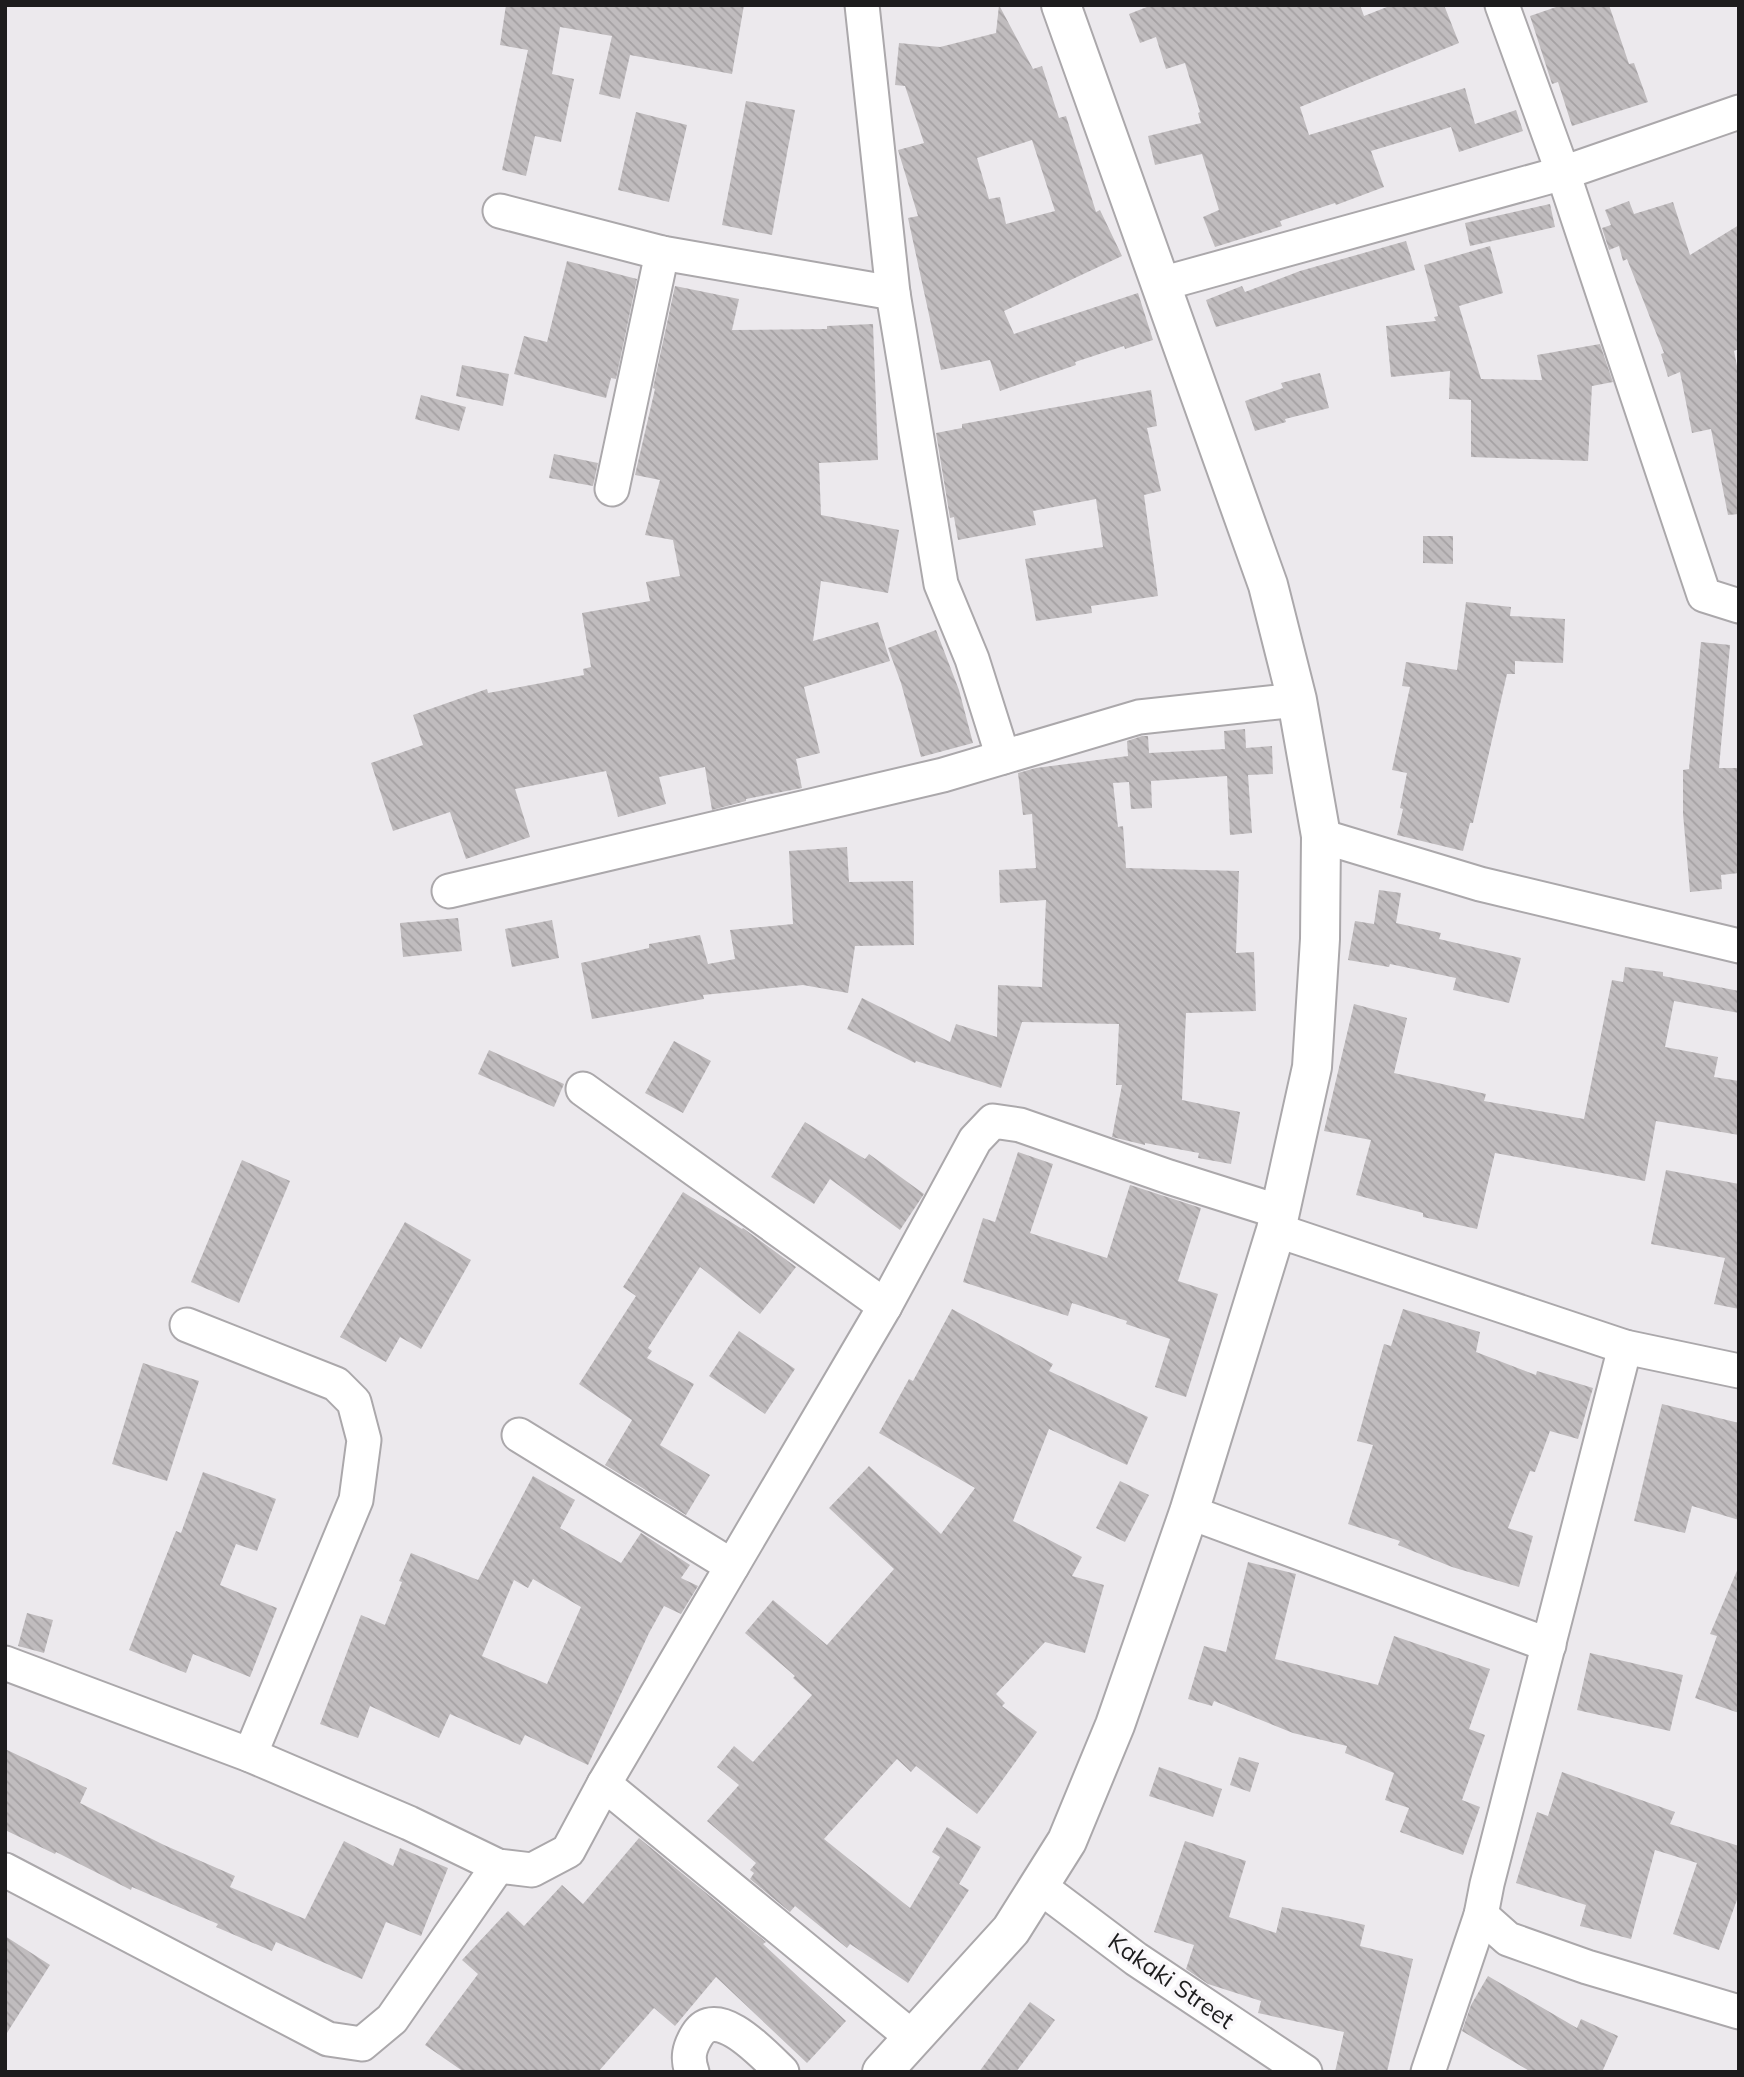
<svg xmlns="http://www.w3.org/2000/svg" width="1744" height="2077" viewBox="0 0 1744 2077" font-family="Mulish,sans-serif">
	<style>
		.building { fill: url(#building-back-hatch); fill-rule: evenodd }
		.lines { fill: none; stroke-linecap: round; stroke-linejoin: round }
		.minor-casing { stroke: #aba8ab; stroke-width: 37 }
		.tertiary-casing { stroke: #aba8ab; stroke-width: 42 }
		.minor { stroke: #fff; stroke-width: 33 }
		.tertiary { stroke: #fff; stroke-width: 38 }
		.labels { text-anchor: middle; stroke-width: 7; stroke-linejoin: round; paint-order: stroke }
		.street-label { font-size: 24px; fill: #1d1c1d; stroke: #f9f7fa }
	</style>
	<defs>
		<pattern id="building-back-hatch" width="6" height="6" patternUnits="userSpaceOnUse" patternTransform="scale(1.75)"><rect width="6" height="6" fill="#c0bcbe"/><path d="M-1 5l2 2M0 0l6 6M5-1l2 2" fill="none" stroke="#a5a1a3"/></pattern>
	</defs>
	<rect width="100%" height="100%" fill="#ece9ed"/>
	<g class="building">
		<path d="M 506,5 L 744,5 L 732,74 L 630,55 L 620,99 L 599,94 L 612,36 L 560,27 L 552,74 L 574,79 L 561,142 L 535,136 L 526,176 L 502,170 L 528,50 L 500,45 Z"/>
		<path d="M 999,5 L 1033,69 L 1042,66 L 1059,118 L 1066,116 L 1096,212 L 1100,210 L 1122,256 L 1004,311 L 1014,334 L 1138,293 L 1153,340 L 1125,349 L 1124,346 L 1075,362 L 1076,365 L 1000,391 L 990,360 L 941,370 L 908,218 L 918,216 L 898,150 L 924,143 L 905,86 L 895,85 L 899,43 L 940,47 L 996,33 ZM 1032,140 L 1055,211 L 1006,224 L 1000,197 L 989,199 L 977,158 Z"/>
		<path d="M 1152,5 L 1360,5 L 1364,16 L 1392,5 L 1444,5 L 1459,43 L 1300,107 L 1309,135 L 1465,88 L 1475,124 L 1516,110 L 1523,131 L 1459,152 L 1451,127 L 1371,151 L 1384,187 L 1336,205 L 1335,203 L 1280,221 L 1282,226 L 1215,247 L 1203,217 L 1219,210 L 1202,154 L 1155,165 L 1148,136 L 1201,123 L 1198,113 L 1200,112 L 1185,63 L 1166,69 L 1156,37 L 1140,43 L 1129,14 Z"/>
		<path d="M 1562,5 L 1609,5 L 1629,64 L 1634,63 L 1648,102 L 1572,126 L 1558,82 L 1552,84 L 1530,16 Z"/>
		<path d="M 746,101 L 795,110 L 772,235 L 722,225 Z"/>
		<path d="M 636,112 L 687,125 L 669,202 L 618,190 Z"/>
		<path d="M 1629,201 L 1634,214 L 1673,202 L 1690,255 L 1739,225 L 1739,349 L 1734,351 L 1739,376 L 1739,514 L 1728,515 L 1711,429 L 1692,433 L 1680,372 L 1668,377 L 1661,354 L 1664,353 L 1627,259 L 1623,261 L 1619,246 L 1609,250 L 1602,228 L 1611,225 L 1605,210 Z"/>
		<path d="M 1550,204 L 1555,227 L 1470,246 L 1465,223 Z"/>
		<path d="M 1406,241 L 1415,270 L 1216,327 L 1206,300 L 1242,286 L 1245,292 L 1300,271 Z"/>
		<path d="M 1490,246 L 1503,293 L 1459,306 L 1481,379 L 1542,380 L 1537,355 L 1600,344 L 1613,382 L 1592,386 L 1588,461 L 1471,457 L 1471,400 L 1449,399 L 1450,371 L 1391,377 L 1386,326 L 1436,321 L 1434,317 L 1438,316 L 1424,265 Z"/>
		<path d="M 567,261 L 637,279 L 616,379 L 611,378 L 606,398 L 514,374 L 524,336 L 547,342 Z"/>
		<path d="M 675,286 L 739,299 L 732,330 L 827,329 L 827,326 L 873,324 L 878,460 L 819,463 L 821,515 L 899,530 L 888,593 L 821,581 L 813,641 L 878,622 L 890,661 L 804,687 L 820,753 L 796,759 L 802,788 L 746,799 L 746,801 L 712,810 L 705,767 L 659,777 L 666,804 L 618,817 L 606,771 L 515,789 L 530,837 L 466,859 L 450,812 L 393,831 L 371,763 L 423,745 L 413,715 L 487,689 L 488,693 L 584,675 L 583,669 L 591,667 L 582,613 L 650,601 L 646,582 L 680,576 L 673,540 L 645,535 L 660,480 L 635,475 L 655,389 L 653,388 Z"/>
		<path d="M 462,365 L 509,374 L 503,406 L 456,396 Z"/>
		<path d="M 1320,373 L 1329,408 L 1285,419 L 1286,422 L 1255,431 L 1245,401 L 1283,388 L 1281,383 Z"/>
		<path d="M 1151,390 L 1157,426 L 1147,428 L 1161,491 L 1144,495 L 1158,596 L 1091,606 L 1092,613 L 1036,621 L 1025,559 L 1103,547 L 1096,499 L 1033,511 L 1036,525 L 958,540 L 954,517 L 950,518 L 936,433 L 962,428 L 962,424 Z"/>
		<path d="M 421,395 L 466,407 L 459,431 L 415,419 Z"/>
		<path d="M 554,454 L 598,463 L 593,486 L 549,478 Z"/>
		<path d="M 1423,536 L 1453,536 L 1453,564 L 1423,563 Z"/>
		<path d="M 1466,602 L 1511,607 L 1510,616 L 1565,619 L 1563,663 L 1515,661 L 1515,674 L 1507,674 L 1473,823 L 1470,823 L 1463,851 L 1397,835 L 1403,809 L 1400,808 L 1407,773 L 1392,770 L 1410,687 L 1402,686 L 1406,662 L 1457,670 Z"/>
		<path d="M 936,630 L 959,690 L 973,743 L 921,757 L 901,683 L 888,648 Z"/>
		<path d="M 1701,642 L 1730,645 L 1719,768 L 1737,768 L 1739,873 L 1721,875 L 1722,889 L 1690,892 L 1683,814 L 1683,770 L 1689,769 Z"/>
		<path d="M 1245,729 L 1246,748 L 1272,746 L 1273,774 L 1248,775 L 1252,833 L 1230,835 L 1227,776 L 1151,781 L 1152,808 L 1131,809 L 1129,782 L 1113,783 L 1118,827 L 1123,826 L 1126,868 L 1239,871 L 1236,953 L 1254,952 L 1256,1011 L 1186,1013 L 1182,1100 L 1240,1112 L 1231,1164 L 1198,1158 L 1199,1153 L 1145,1143 L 1145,1145 L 1112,1137 L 1122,1085 L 1116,1085 L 1119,1024 L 1022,1022 L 1001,1088 L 916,1061 L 915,1063 L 847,1029 L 862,998 L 950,1042 L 956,1024 L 997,1037 L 998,985 L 1042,987 L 1046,900 L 1000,903 L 999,870 L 1036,868 L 1032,814 L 1023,815 L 1018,773 L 1036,768 L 1128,756 L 1127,741 L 1142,736 L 1148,736 L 1149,753 L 1225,749 L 1224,731 Z"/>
		<path d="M 847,847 L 849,882 L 913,881 L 914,945 L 855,946 L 848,993 L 803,985 L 703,995 L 704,999 L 592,1019 L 581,963 L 649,948 L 649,944 L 700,935 L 708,964 L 735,959 L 730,930 L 793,924 L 789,851 Z"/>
		<path d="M 1379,890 L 1401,893 L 1396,923 L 1441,933 L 1439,939 L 1521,958 L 1509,1003 L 1453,990 L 1456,978 L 1390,964 L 1389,967 L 1348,960 L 1355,921 L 1374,924 Z"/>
		<path d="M 458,918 L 462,951 L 403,957 L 400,923 Z"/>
		<path d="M 552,920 L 559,958 L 512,967 L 505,929 Z"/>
		<path d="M 1625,967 L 1663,972 L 1663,976 L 1739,991 L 1739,1013 L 1674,1001 L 1665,1047 L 1718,1057 L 1714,1077 L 1739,1081 L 1739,1135 L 1656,1121 L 1645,1181 L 1495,1153 L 1477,1229 L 1423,1217 L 1423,1213 L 1356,1195 L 1371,1140 L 1324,1131 L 1354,1004 L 1407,1018 L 1394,1073 L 1486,1094 L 1484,1101 L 1584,1119 L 1612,980 L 1623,982 Z"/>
		<path d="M 674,1041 L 711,1061 L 683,1113 L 645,1093 Z"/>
		<path d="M 489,1050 L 564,1084 L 554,1107 L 478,1074 Z"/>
		<path d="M 805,1122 L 865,1159 L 869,1154 L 924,1194 L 900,1230 L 830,1179 L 814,1204 L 771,1177 Z"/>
		<path d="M 1018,1152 L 1053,1164 L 1030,1233 L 1107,1258 L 1130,1185 L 1201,1208 L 1178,1281 L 1218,1294 L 1186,1397 L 1155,1387 L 1170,1339 L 1126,1324 L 1127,1321 L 1072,1303 L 1068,1316 L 963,1282 L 983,1218 L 995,1222 Z"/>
		<path d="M 242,1160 L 290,1181 L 239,1303 L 191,1282 Z"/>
		<path d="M 1666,1170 L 1739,1184 L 1739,1309 L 1714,1304 L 1725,1258 L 1651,1244 Z"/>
		<path d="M 683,1192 L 742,1229 L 743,1228 L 796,1267 L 760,1314 L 700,1267 L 648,1348 L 652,1351 L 647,1358 L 694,1384 L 660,1445 L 710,1475 L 686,1515 L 605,1465 L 632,1420 L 579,1384 L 636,1296 L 623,1287 Z"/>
		<path d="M 405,1222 L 471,1260 L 421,1349 L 400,1337 L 386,1362 L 340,1337 Z"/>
		<path d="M 952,1309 L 1053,1364 L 1049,1371 L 1148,1417 L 1127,1465 L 1049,1429 L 1013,1521 L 1082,1557 L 1072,1576 L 1104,1585 L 1085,1653 L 1045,1642 L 996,1694 L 1005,1703 L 1002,1706 L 1037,1732 L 996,1789 L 977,1814 L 916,1766 L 911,1772 L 897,1759 L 824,1839 L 910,1908 L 940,1857 L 932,1852 L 947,1827 L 981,1847 L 959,1884 L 969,1890 L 908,1983 L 850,1944 L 847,1948 L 795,1906 L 790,1912 L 750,1879 L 754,1873 L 750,1870 L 756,1863 L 707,1821 L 739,1785 L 717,1767 L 734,1746 L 753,1762 L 812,1695 L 793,1678 L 795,1676 L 745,1633 L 773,1600 L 827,1645 L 894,1569 L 829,1508 L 869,1466 L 941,1534 L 975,1488 L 879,1433 L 909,1379 L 913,1381 Z"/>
		<path d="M 1403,1309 L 1480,1332 L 1476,1352 L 1536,1375 L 1537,1371 L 1593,1388 L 1578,1439 L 1550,1431 L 1535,1472 L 1530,1471 L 1508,1528 L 1533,1536 L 1519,1587 L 1452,1567 L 1398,1545 L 1400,1541 L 1348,1524 L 1373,1445 L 1357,1441 L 1384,1344 L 1391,1346 Z"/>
		<path d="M 739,1331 L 795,1369 L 765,1414 L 709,1376 Z"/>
		<path d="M 143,1363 L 199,1381 L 167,1481 L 112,1464 Z"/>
		<path d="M 1662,1404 L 1739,1423 L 1739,1520 L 1692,1506 L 1685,1533 L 1634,1521 Z"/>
		<path d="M 203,1472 L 276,1499 L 257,1551 L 236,1544 L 220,1585 L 277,1608 L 250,1677 L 193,1654 L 186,1673 L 129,1650 L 176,1531 L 181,1533 Z"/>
		<path d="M 533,1476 L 575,1500 L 560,1528 L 621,1563 L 641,1533 L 690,1565 L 681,1578 L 698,1586 L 681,1614 L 664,1606 L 649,1633 L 588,1765 L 525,1735 L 520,1745 L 450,1714 L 439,1738 L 370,1706 L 358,1738 L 320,1724 L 361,1615 L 385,1625 L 402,1582 L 399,1581 L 411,1553 L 478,1580 ZM 533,1579 L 581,1607 L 547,1684 L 482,1656 L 514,1580 L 528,1588 Z"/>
		<path d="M 1120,1481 L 1149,1495 L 1125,1542 L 1096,1528 Z"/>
		<path d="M 1248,1562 L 1296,1574 L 1275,1659 L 1378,1685 L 1394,1636 L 1490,1669 L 1469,1729 L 1485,1735 L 1462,1800 L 1480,1807 L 1463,1855 L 1400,1832 L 1409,1808 L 1385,1800 L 1394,1773 L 1345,1753 L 1347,1746 L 1293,1733 L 1214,1701 L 1212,1706 L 1188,1699 L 1204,1646 L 1226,1652 Z"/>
		<path d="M 1739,1566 L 1739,1713 L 1695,1698 L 1717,1636 L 1710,1634 Z"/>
		<path d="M 27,1613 L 53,1620 L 44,1653 L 18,1646 Z"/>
		<path d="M 1590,1653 L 1683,1675 L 1670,1731 L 1577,1710 Z"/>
		<path d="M 5,1749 L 87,1788 L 80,1803 L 164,1845 L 235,1876 L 230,1887 L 305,1919 L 344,1841 L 393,1866 L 400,1848 L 448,1868 L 421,1936 L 386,1922 L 362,1979 L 276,1942 L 272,1951 L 216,1927 L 218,1924 L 132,1887 L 131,1890 L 56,1852 L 55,1854 L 5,1830 Z"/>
		<path d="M 1239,1757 L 1259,1763 L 1250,1792 L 1230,1785 Z"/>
		<path d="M 1159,1767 L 1222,1789 L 1213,1817 L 1149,1796 Z"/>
		<path d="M 1562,1772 L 1675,1812 L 1670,1824 L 1739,1846 L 1739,1894 L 1719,1950 L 1673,1934 L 1697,1863 L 1655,1850 L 1631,1939 L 1580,1926 L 1586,1905 L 1516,1883 L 1537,1812 L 1548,1816 Z"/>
		<path d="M 639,1838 L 766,1942 L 763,1944 L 846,2021 L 807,2063 L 716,1977 L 675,2026 L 654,2008 L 598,2072 L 464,2072 L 425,2045 L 478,1974 L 462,1960 L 508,1911 L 524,1926 L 562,1885 L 583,1904 Z"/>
		<path d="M 1185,1841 L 1246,1861 L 1229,1917 L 1276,1933 L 1282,1907 L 1336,1918 L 1365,1925 L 1360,1946 L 1413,1959 L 1387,2072 L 1335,2072 L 1344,2032 L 1258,2013 L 1261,2001 L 1208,1984 L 1186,1969 L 1194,1945 L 1154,1932 Z"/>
		<path d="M 5,1936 L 50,1965 L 5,2036 Z"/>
		<path d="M 1488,1976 L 1577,2028 L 1581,2019 L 1618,2036 L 1602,2072 L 1531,2072 L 1462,2031 L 1471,2005 Z"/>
		<path d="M 1030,2002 L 1055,2020 L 1016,2072 L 979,2072 Z"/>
	</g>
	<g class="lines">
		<defs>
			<g id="minor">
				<path d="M 862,5 L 893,293 L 941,584 L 972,659 L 1003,757"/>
				<path d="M 1502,5 L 1563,173 L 1704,595 L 1739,606"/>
				<path d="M 500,211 L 662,253 L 893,293"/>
				<path d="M 1161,284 L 1563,173 L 1739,112"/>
				<path d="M 612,489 L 662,253"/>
				<path d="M 1321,836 L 1480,884 L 1739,946"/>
				<path d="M 449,891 L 943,775 L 1139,717 L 1297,700"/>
				<path d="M 583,1089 L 885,1306"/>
				<path d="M 1276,1230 L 1625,1347 L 1739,1371"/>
				<path d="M 187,1325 L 336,1384 L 354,1402 L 364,1440 L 356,1500 L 250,1755"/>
				<path d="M 1625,1347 L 1487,1884 L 1481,1915 L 1508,1939 L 1587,1967 L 1739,2012"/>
				<path d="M 519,1435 L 732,1566"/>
				<path d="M 1189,1512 L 1549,1645"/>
				<path d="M 5,1663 L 250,1755 L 409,1823 L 498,1866 L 532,1870 L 568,1851 L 604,1784 L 885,1306 L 975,1140 L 993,1121 L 1020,1125 L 1169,1177 L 1280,1212"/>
				<path d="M 604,1784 L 913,2038"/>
				<path d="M 5,1870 L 328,2039 L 362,2044 L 392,2019 L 498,1866"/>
				<path d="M 1039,1886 L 1136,1959 L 1305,2072"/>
				<path d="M 692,2072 C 687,2058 689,2048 697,2035 C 717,2002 765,2056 782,2072"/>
				<path d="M 1428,2072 L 1481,1915"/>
			</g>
			<path id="tertiary" d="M 882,2072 L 1011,1930 L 1067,1841 L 1115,1725 L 1189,1512 L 1276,1230 L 1312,1067 L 1320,939 L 1321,836 L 1297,700 L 1268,585 L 1061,5"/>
		</defs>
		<use href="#minor" class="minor-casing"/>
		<use href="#tertiary" class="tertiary-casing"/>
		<use href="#minor" class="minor"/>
		<use href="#tertiary" class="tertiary"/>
	</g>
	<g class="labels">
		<g class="street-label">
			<text transform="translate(1171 1981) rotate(35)" y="8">Kakaki Street</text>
		</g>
	</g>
	<rect width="1744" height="2077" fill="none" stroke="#1d1c1d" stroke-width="14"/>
</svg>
